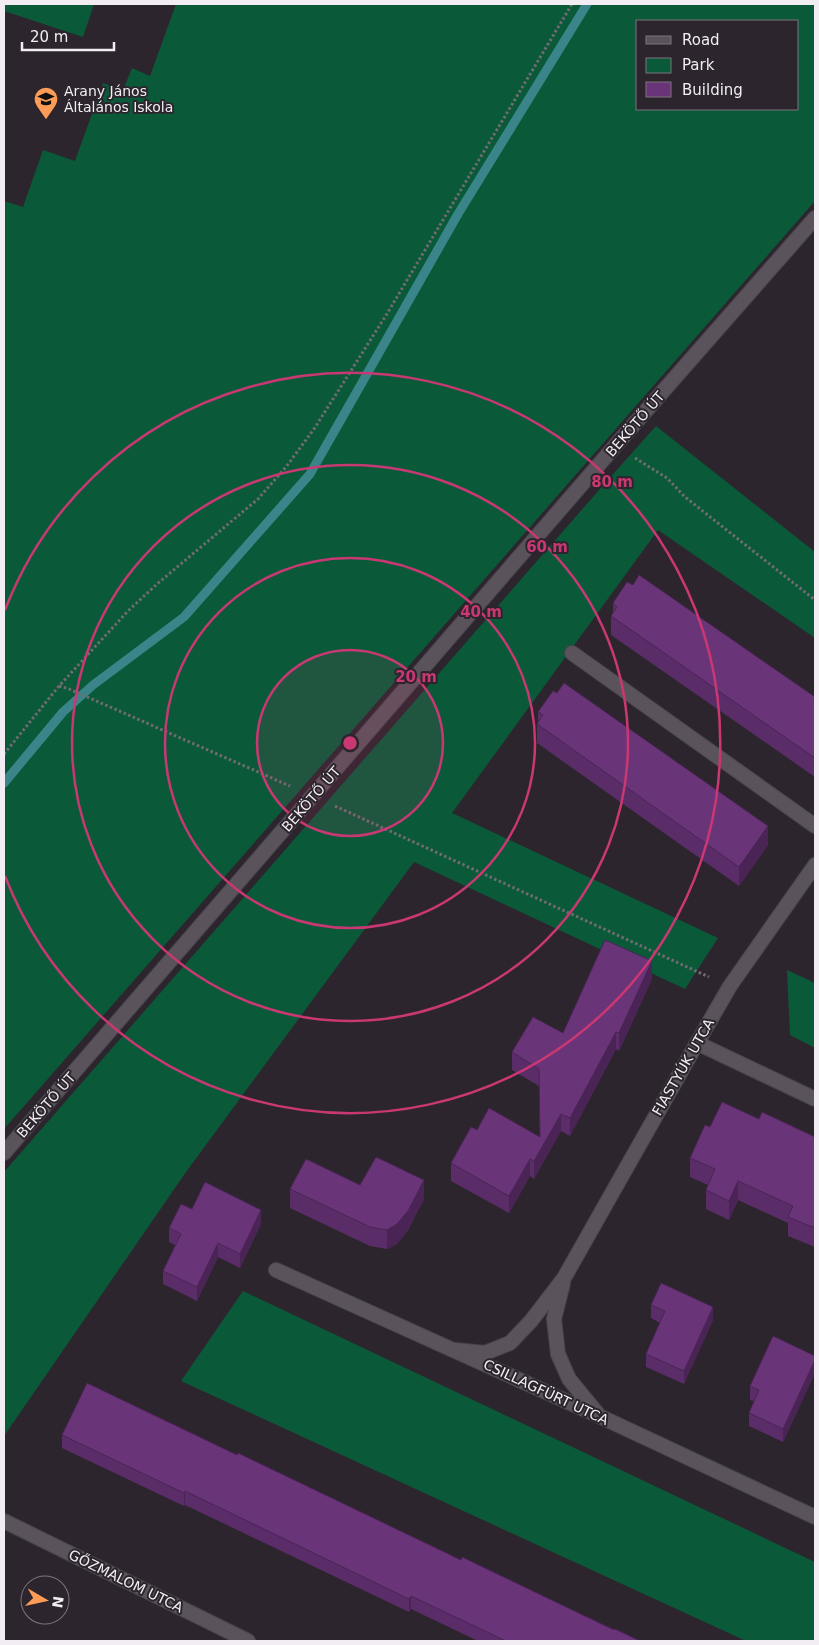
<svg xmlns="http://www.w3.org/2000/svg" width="819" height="1645" viewBox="0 0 819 1645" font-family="'DejaVu Sans',sans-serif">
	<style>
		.green { fill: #0a5a39; fill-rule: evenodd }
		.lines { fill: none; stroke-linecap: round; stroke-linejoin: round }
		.stream { stroke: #3a858a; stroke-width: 9 }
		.service-casing { stroke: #49444b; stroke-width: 16 }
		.minor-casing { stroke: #49444b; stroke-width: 16 }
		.path { stroke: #716b72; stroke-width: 3; stroke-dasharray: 2.5 2.5; stroke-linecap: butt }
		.service { stroke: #5a535c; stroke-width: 14 }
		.minor { stroke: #5a535c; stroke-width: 14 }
		.wall { fill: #5b2d68 }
		.shaded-wall { fill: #4a2455 }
		.building { fill: #6a3479; stroke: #4a2455 }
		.ring { fill: none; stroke: #c93872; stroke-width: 2.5 }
		.labels { text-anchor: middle; stroke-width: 4; stroke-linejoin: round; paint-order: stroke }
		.poi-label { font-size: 14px; fill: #f1edf2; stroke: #2c252d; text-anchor: start }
		.street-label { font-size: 14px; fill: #f1edf2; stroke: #2c252d }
		.centre { fill: #c93872; stroke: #2c252d; stroke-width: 2.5 }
		.ring-label { font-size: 15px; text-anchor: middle; font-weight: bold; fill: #c93872; stroke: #2c252d; stroke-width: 4; stroke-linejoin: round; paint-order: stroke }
	</style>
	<rect width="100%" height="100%" fill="#2c252d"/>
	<g class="green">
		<path d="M 4,4 L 94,4 L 83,37 L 4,11 Z"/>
		<path d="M 176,4 L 815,4 L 815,201 L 4,1129 L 4,201 L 23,207 L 43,150 L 75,161 L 103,83 L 123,90 L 132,68 L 150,76 ZM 798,21 L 798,109 L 638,109 L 638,21 Z"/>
		<path d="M 656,426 L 815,552 L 815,638 L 658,530 L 452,813 L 718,938 L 685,989 L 414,862 L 186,1172 L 4,1436 L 4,1172 L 606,482 Z"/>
		<path d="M 787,970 L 815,983 L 815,1048 L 790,1035 Z"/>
		<path d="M 243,1291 L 815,1562 L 815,1641 L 746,1641 L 181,1381 Z"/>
	</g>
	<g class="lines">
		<path class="stream" d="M 4,783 L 63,712 L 93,685 L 184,617 L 310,474 L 458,214 L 587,4"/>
		<defs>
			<path id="service" d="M 4,1153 L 615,446 L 815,218"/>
			<g id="minor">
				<path d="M 572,653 L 815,826"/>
				<path d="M 697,1043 L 815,1099"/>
				<path d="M 276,1270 L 599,1416 L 815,1517"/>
				<path d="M 563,1283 L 554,1319 L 558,1354 L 569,1379 L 597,1413"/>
				<path d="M 455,1350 L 485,1353 L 510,1343 L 531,1321 L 564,1278 L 697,1043 L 730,986 L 815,865"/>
				<path d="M 4,1521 L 248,1641"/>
			</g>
		</defs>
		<use href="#service" class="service-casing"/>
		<use href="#minor" class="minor-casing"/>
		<g class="path">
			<path d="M 635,458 L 667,478 L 685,497 L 815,600"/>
			<path d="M 59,686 L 69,689 L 290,786"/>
			<path d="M 4,754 L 59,686 L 128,611 L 157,584 L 258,499 L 286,467 L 314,429 L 385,317 L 572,4"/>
			<path d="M 335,806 L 709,977"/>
		</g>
		<use href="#service" class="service"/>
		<use href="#minor" class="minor"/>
	</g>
	<g class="wall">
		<path d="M 613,603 L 815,697 L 815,777 L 611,635 L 611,616 L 613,613 Z"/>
		<path d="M 538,712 L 768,845 L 739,886 L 537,743 L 537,724 L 538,722 Z"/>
		<path d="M 652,979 L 619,1051 L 616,1049 L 570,1136 L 561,1131 L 534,1179 L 530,1176 L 509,1213 L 451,1181 L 451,1163 L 477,1130 L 540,1136 L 539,1086 L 512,1070 L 512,1052 L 563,1033 Z"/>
		<path d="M 759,1119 L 815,1137 L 815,1247 L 788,1236 L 788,1223 L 738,1200 L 729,1220 L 706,1209 L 706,1190 L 708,1185 L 690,1177 L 690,1158 L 710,1127 Z"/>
		<path d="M 360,1185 L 424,1199 L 408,1230 L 397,1244 L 387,1249 L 370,1246 L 290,1208 L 290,1189 Z"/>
		<path d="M 192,1209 L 261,1224 L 240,1268 L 218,1257 L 197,1301 L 163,1284 L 163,1271 L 175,1245 L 169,1242 L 169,1228 Z"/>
		<path d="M 651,1305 L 713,1320 L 684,1384 L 646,1367 L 646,1354 L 660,1323 L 651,1318 Z"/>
		<path d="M 815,1356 L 815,1373 L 783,1442 L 749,1426 L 749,1413 L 754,1401 L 750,1400 L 750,1386 Z"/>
		<path d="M 62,1435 L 461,1560 L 640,1641 L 478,1641 L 411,1609 L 409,1612 L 185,1505 L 184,1506 L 62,1448 Z"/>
	</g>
	<g class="shaded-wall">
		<path d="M 768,826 L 768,845 L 739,886 L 739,867 Z"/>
		<path d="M 652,961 L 652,979 L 619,1051 L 619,1033 Z"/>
		<path d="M 616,1032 L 616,1049 L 570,1136 L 570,1118 Z"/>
		<path d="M 561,1114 L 561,1131 L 534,1179 L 534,1161 Z"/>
		<path d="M 530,1159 L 530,1176 L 509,1213 L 509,1196 Z"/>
		<path d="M 424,1180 L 424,1199 L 408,1230 L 397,1244 L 387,1249 L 387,1230 Z"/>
		<path d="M 738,1181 L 738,1200 L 729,1220 L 729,1201 Z"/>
		<path d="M 261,1210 L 261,1224 L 240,1268 L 240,1254 Z"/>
		<path d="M 218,1243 L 218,1257 L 197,1301 L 197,1287 Z"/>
		<path d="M 713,1307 L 713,1320 L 684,1384 L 684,1371 Z"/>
		<path d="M 815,1360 L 815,1373 L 783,1442 L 783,1429 Z"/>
		<path d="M 185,1491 L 185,1505 L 184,1506 L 184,1493 Z"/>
		<path d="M 411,1596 L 411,1609 L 409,1612 L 409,1599 Z"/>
	</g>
	<g class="building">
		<path d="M 639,575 L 815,697 L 815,758 L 611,616 L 617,607 L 613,603 L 627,582 L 633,585 Z"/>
		<path d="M 564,683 L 768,826 L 739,867 L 537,724 L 543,715 L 538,712 L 553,691 L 557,693 Z"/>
		<path d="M 605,940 L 652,961 L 619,1033 L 616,1032 L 570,1118 L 561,1114 L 534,1161 L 530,1159 L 509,1196 L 451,1163 L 471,1127 L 477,1130 L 489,1108 L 540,1137 L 539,1069 L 512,1052 L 533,1017 L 563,1033 Z"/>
		<path d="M 722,1102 L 759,1119 L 762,1112 L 815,1137 L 815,1228 L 788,1217 L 793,1206 L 738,1181 L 729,1201 L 706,1190 L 715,1169 L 690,1158 L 705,1125 L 710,1127 Z"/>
		<path d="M 376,1157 L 424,1180 L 408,1211 L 397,1224 L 387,1230 L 370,1227 L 290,1189 L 306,1159 L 360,1185 Z"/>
		<path d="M 205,1182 L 261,1210 L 240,1254 L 218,1243 L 197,1287 L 163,1271 L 181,1234 L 169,1228 L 181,1204 L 192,1209 Z"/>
		<path d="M 661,1283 L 713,1307 L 684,1371 L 646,1354 L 665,1311 L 651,1305 Z"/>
		<path d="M 773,1336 L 815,1356 L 815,1360 L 783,1429 L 749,1413 L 759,1390 L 750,1386 Z"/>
		<path d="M 87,1383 L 237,1455 L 238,1453 L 461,1560 L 462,1557 L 614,1630 L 615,1629 L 640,1641 L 506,1641 L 411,1596 L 409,1599 L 185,1491 L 184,1493 L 62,1435 Z"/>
	</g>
	<circle cx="350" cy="743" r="93" fill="#c93872" fill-opacity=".12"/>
	<g class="ring">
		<circle cx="350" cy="743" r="93"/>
		<circle cx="350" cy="743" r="185"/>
		<circle cx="350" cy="743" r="278"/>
		<path d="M5 610A370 370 0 1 1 5 876"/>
	</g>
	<defs>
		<symbol id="school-pin" viewBox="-11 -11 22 30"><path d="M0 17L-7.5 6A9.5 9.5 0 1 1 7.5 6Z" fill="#fd9c56" stroke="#2c252d"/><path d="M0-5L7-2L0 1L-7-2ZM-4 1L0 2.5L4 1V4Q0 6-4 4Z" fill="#111"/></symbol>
	</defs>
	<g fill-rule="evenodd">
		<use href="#school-pin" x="32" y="85" width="28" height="38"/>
	</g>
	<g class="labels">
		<g class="poi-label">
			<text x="64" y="96">Arany János<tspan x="64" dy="16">Általános Iskola</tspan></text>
		</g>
		<g class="street-label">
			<text transform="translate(635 424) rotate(-49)" y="5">BEKÖTŐ ÚT</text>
			<text transform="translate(311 799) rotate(-49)" y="5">BEKÖTŐ ÚT</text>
			<text transform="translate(683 1067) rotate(-60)" y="5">FIASTYÚK UTCA</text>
			<text transform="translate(46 1105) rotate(-49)" y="5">BEKÖTŐ ÚT</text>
			<text transform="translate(546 1392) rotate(25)" y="5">CSILLAGFÜRT UTCA</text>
			<text transform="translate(126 1581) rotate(26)" y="5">GŐZMALOM UTCA</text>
		</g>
	</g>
	<circle cx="350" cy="743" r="8" class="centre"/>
	<g class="ring-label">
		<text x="612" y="487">80 m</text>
		<text x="547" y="552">60 m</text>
		<text x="481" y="617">40 m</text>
		<text x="416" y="682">20 m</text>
	</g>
	<rect width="819" height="1645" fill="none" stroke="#f1edf2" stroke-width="10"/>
	<rect x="636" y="20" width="162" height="90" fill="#2c252d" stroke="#7b757c"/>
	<rect x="646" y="36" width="25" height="8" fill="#5a535c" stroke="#7b757c"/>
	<text x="682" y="45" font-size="15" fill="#f1edf2">Road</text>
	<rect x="646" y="58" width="25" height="15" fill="#0a5a39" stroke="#7b757c"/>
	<text x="682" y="70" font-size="15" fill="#f1edf2">Park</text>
	<rect x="646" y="82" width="25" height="15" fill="#6a3479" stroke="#7b757c"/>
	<text x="682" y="95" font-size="15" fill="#f1edf2">Building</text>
	<g transform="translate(45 1600) rotate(99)"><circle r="24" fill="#2c252d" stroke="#7b757c"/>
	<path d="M0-4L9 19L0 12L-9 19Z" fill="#fd9c56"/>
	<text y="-8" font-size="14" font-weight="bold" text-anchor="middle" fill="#f1edf2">N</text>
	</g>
	<path d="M22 42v8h92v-8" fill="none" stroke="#f1edf2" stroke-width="2.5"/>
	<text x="30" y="42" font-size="15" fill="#f1edf2" stroke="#2c252d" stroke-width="4" paint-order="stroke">20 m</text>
</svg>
